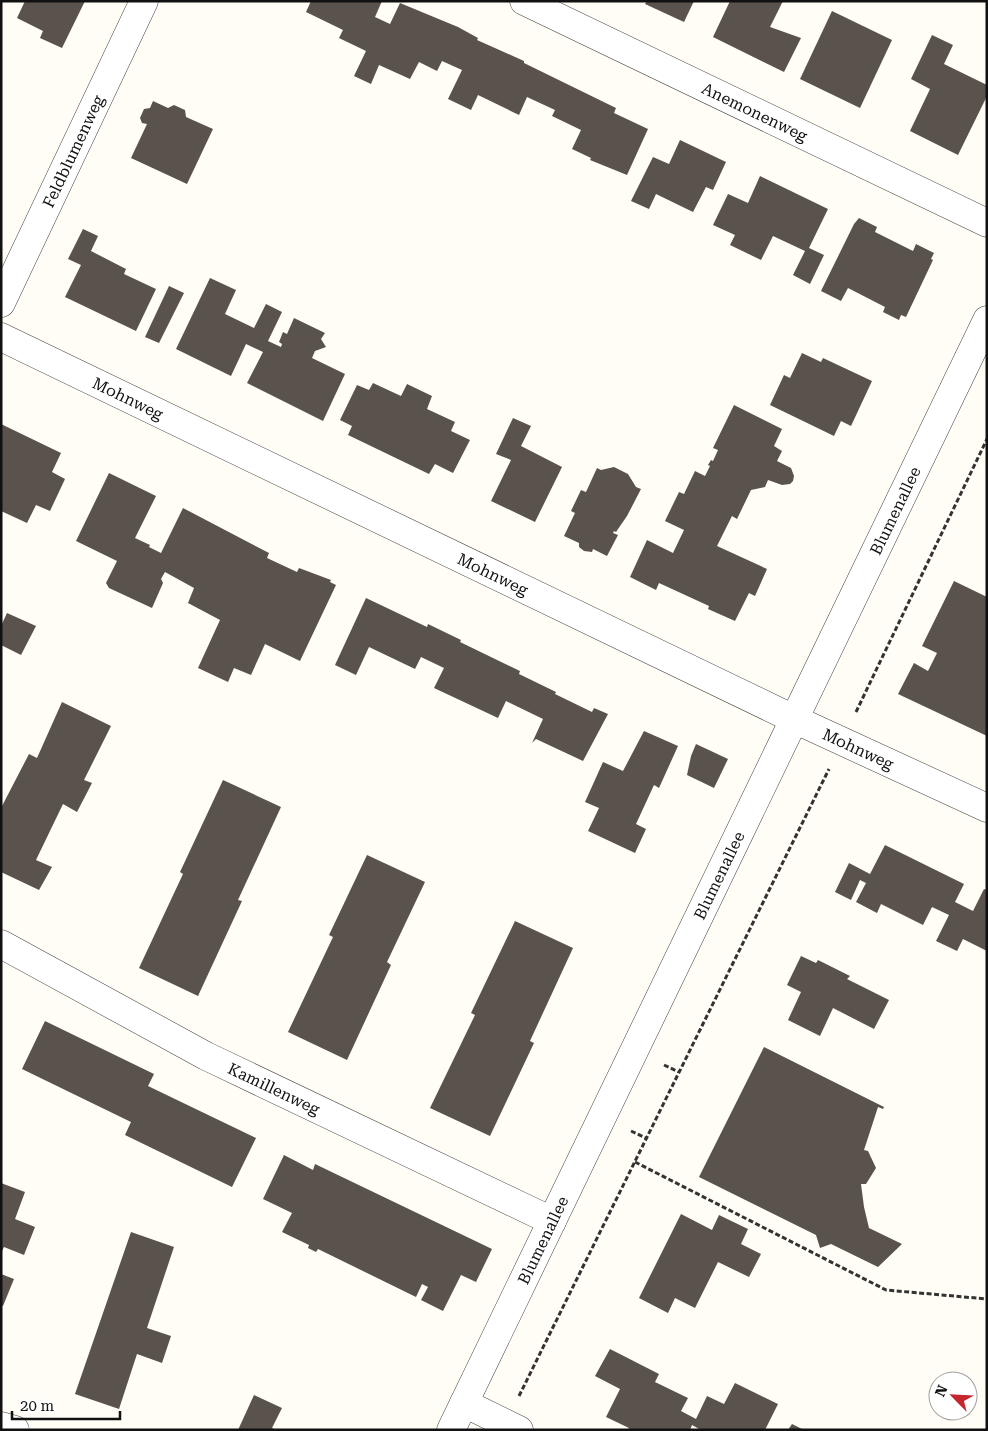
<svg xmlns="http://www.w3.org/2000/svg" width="988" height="1431" viewBox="0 0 988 1431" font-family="'Roboto Serif',serif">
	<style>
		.building { fill: #5a524d }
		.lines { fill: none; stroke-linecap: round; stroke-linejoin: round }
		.minor-casing { stroke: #444; stroke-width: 29 }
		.path { stroke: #333; stroke-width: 3; stroke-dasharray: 5 2.5; stroke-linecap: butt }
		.minor { stroke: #fff; stroke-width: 28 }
		.labels { text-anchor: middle; stroke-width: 5; stroke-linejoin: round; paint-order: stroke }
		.street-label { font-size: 16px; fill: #111; stroke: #fff }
	</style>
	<rect width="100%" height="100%" fill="#fffdf5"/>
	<g class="building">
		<path d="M 25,1 L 85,1 L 62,48 L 40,38 L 43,31 L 17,18 Z"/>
		<path d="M 311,1 L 382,1 L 375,17 L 390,24 L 400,3 L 458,27 L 478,38 L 477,40 L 524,61 L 524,63 L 616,108 L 614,113 L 648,129 L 627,175 L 590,160 L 591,158 L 572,149 L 581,130 L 552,116 L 555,110 L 527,97 L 519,115 L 478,95 L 471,110 L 448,99 L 462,70 L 442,61 L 437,71 L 419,62 L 410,79 L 379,65 L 371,84 L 354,76 L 366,51 L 339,38 L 343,30 L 306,12 Z"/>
		<path d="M 647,1 L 694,1 L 684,22 L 645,4 Z"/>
		<path d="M 730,1 L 783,1 L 770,27 L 801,38 L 784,72 L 713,37 Z"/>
		<path d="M 832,11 L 892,40 L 860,108 L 800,79 Z"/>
		<path d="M 932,35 L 953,45 L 944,64 L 987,85 L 987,96 L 958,155 L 910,131 L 930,89 L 911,79 Z"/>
		<path d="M 153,101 L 168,108 L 174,105 L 185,110 L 186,117 L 213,129 L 187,184 L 131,158 L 147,124 L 142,123 L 140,118 L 144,109 L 150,108 Z"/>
		<path d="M 680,140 L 726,162 L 713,190 L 706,187 L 693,212 L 656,194 L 649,209 L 631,201 L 653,157 L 669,164 Z"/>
		<path d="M 760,176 L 828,209 L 809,248 L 824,255 L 810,284 L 793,275 L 805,251 L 773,236 L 761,260 L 730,245 L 735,235 L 713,225 L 728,194 L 748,203 Z"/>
		<path d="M 859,218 L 877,227 L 875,232 L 913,251 L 916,244 L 934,253 L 931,259 L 933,260 L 906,317 L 901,315 L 899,320 L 883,312 L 885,307 L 848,288 L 841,301 L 821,291 L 854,224 Z"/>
		<path d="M 83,229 L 98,236 L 91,251 L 126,269 L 124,274 L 156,289 L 136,331 L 65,297 L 81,265 L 68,259 Z"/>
		<path d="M 210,278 L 236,290 L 225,314 L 254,328 L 266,304 L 282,312 L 268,341 L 281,347 L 282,344 L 279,342 L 283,332 L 287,334 L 294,318 L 325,333 L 321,339 L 326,347 L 315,351 L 312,358 L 345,374 L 323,421 L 247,383 L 263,352 L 246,344 L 231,376 L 176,349 Z"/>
		<path d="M 169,286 L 184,293 L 159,343 L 145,337 Z"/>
		<path d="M 802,353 L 821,362 L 823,358 L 872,381 L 851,426 L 841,421 L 834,436 L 770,405 L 784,375 L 790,378 Z"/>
		<path d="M 373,383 L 401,396 L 407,384 L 432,396 L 427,409 L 455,422 L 451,431 L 470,440 L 453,473 L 435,464 L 429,474 L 348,435 L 352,426 L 340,420 L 357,385 L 369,390 Z"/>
		<path d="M 734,405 L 782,429 L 774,446 L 782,451 L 777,461 L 791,468 L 794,476 L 793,481 L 790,484 L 782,485 L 768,480 L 765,487 L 751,490 L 737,519 L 732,516 L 717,546 L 767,569 L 755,596 L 749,593 L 735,621 L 708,609 L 709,606 L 659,583 L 656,590 L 630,577 L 647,540 L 673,553 L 684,530 L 665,521 L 679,492 L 684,494 L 695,471 L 705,476 L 710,466 L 708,465 L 711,460 L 713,461 L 718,450 L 713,448 Z"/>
		<path d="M 513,418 L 531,426 L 521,446 L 562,467 L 535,522 L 491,501 L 511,460 L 496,454 Z"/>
		<path d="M 1,424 L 61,453 L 52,472 L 65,479 L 50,511 L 36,505 L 27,523 L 1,511 Z"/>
		<path d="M 614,467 L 628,474 L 636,487 L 641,489 L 627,516 L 616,532 L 614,531 L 613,533 L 618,535 L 607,556 L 593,549 L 592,552 L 584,551 L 579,547 L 579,543 L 564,536 L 575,513 L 571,511 L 581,490 L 586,492 L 597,468 L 601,470 Z"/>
		<path d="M 109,473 L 156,496 L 135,538 L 150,545 L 149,547 L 161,553 L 183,508 L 269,553 L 267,558 L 297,572 L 299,568 L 331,580 L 330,582 L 336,585 L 300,661 L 265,644 L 251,675 L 234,668 L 228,682 L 198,668 L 220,620 L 188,603 L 194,588 L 165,572 L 161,579 L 163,583 L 152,608 L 109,588 L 106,583 L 117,561 L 76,541 Z"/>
		<path d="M 954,581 L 987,597 L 987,736 L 898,694 L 914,663 L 928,671 L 937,653 L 922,646 Z"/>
		<path d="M 366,598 L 427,627 L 428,624 L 461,640 L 460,642 L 520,671 L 519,674 L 556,692 L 555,694 L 592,712 L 594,708 L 608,714 L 583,761 L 536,739 L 532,743 L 543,719 L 506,701 L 498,718 L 434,688 L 444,668 L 421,657 L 415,669 L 369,647 L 356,675 L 335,665 Z"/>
		<path d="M 7,613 L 36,626 L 21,655 L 1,645 L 1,626 Z"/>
		<path d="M 62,702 L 111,726 L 84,780 L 92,783 L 77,812 L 63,804 L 36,860 L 52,867 L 39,890 L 1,872 L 1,808 L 29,754 L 37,758 Z"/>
		<path d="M 644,731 L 678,746 L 659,788 L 654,785 L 636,824 L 646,829 L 635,853 L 588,831 L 599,808 L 585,802 L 603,762 L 623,771 Z"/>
		<path d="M 696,744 L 728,759 L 714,788 L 687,775 L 691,756 Z"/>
		<path d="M 223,780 L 281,807 L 238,900 L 242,901 L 198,996 L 139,968 L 183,874 L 180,872 Z"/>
		<path d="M 885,845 L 964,884 L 955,902 L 973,911 L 984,889 L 987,890 L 987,951 L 963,939 L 957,951 L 936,941 L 949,915 L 932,907 L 923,925 L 881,904 L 877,913 L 856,902 L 866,883 L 860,880 L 851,900 L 835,892 L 849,863 L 870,874 Z"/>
		<path d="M 367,855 L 425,882 L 387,962 L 391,965 L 347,1060 L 288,1032 L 333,937 L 329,935 Z"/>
		<path d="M 515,921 L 573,948 L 530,1041 L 534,1043 L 490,1136 L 430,1108 L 475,1015 L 471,1013 Z"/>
		<path d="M 801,956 L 816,963 L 818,960 L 850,976 L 847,979 L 889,1000 L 874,1029 L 833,1008 L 820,1036 L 788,1020 L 801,992 L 787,985 Z"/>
		<path d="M 45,1021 L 154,1074 L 148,1086 L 256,1138 L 232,1187 L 125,1135 L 131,1122 L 22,1069 Z"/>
		<path d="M 764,1047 L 884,1107 L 883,1109 L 878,1107 L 864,1150 L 868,1151 L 876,1168 L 866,1184 L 861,1184 L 864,1207 L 869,1228 L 902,1244 L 878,1267 L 831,1244 L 820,1248 L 816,1235 L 699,1177 Z"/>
		<path d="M 284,1155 L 313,1170 L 315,1164 L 492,1249 L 476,1282 L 461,1275 L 443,1311 L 421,1300 L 428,1287 L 422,1284 L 416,1297 L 318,1249 L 316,1252 L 308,1248 L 309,1245 L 282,1232 L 292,1213 L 263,1199 Z"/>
		<path d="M 1,1183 L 25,1192 L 15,1219 L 35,1227 L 24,1255 L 4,1247 L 1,1253 Z"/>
		<path d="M 681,1214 L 712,1230 L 719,1215 L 748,1229 L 741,1244 L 761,1254 L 749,1277 L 718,1262 L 695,1308 L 675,1298 L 668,1313 L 639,1298 Z"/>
		<path d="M 131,1232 L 174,1247 L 147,1328 L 171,1336 L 162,1363 L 137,1354 L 119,1409 L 75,1394 Z"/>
		<path d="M 1,1274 L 14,1279 L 3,1306 L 1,1305 Z"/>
		<path d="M 610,1349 L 659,1374 L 655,1382 L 688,1398 L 681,1411 L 696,1419 L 707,1396 L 724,1404 L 735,1383 L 778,1404 L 765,1430 L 701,1430 L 692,1425 L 690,1430 L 628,1430 L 629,1428 L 606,1417 L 620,1389 L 595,1376 Z"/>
		<path d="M 254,1395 L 282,1408 L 272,1428 L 276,1430 L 238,1430 Z"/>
		<path d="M 792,1424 L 804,1430 L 788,1430 Z"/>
	</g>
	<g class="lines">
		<defs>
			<g id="minor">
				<path id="s1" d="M 524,1 L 987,223"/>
				<path id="s2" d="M 1,303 L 144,1"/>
				<path id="s3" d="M 1,337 L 796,720 L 987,808"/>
				<path id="s4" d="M 1,944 L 206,1056 L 552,1221"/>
				<path d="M 464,1403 L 519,1430"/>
				<path d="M 1,1426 L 15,1430"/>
				<path id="s5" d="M 451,1430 L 987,320"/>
			</g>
		</defs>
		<use href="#minor" class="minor-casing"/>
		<g class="path">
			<path d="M 856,712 L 987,439"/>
			<path d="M 664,1065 L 679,1072"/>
			<path d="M 631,1131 L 646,1138"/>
			<path d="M 635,1162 L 886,1290 L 987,1299"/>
			<path d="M 519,1396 L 829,769"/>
		</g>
		<use href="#minor" class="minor"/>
	</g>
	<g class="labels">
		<g class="street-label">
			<text dy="6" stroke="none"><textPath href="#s1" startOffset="256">Anemonenweg</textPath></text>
			<text dy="6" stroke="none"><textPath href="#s2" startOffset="168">Feldblumenweg</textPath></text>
			<text dy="6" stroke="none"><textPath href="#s3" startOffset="141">Mohnweg</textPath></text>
			<text dy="6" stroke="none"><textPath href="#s5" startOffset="1021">Blumenallee</textPath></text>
			<text dy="6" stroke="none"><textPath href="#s3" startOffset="546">Mohnweg</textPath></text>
			<text dy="6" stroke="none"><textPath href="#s3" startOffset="951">Mohnweg</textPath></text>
			<text dy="6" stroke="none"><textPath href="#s5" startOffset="616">Blumenallee</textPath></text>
			<text dy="6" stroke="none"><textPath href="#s4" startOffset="309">Kamillenweg</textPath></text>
			<text dy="6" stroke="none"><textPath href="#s5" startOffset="211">Blumenallee</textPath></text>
		</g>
	</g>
	<rect width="988" height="1431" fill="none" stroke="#111111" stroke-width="5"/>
	<g transform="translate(953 1396) rotate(294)"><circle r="24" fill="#ffffff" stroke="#a0a0a0"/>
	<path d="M0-4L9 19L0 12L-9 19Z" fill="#c4262e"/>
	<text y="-8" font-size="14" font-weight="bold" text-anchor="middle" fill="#111111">N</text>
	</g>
	<path d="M12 1411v8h108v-8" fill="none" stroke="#111111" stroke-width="2.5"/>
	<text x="20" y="1411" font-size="15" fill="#111111" stroke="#ffffff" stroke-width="4" paint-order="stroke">20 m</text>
</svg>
